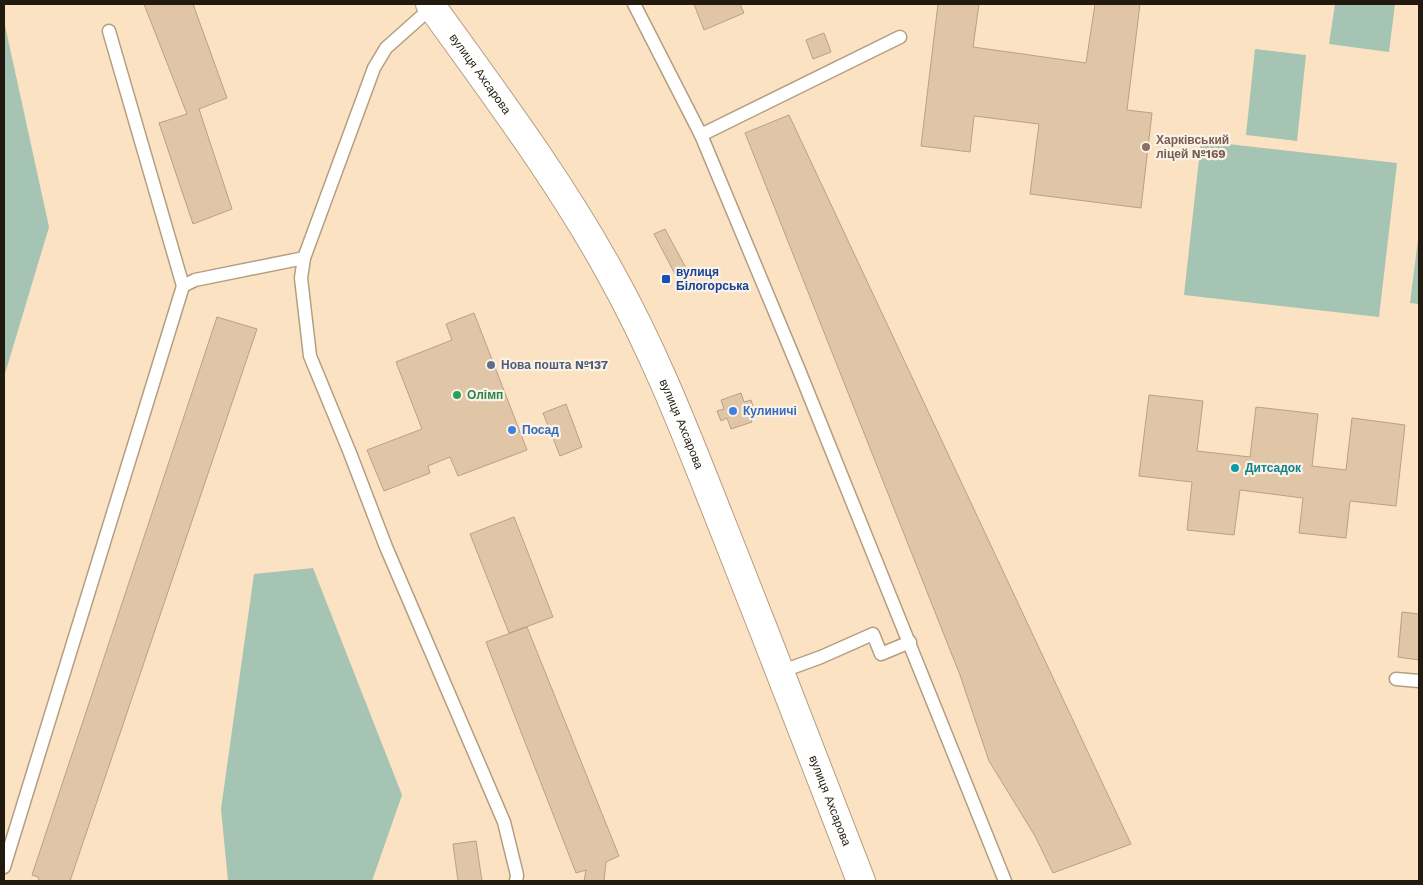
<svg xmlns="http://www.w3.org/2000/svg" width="1423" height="885" viewBox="0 0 1423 885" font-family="'Work Sans',sans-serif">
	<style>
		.green { fill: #a5c4b3 }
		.building { fill: #e0c5a7; stroke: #bba084 }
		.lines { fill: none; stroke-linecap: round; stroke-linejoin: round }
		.service-casing { stroke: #b59e80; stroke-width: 15 }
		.secondary-casing { stroke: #b59e80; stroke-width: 30 }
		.service { stroke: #fff; stroke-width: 12 }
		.secondary { stroke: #fff; stroke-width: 28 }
		.education-dot { fill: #8d6e63; stroke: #fbf2e5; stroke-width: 2 }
		.transit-dot { fill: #1a4fb4; stroke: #fbf2e5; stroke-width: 2 }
		.service-dot { fill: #5c6f8a; stroke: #fbf2e5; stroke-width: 2 }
		.leisure-dot { fill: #2e9e5b; stroke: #fbf2e5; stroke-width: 2 }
		.shop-dot { fill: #3f7fe0; stroke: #fbf2e5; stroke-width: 2 }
		.culture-dot { fill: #0f9aa8; stroke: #fbf2e5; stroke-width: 2 }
		.labels { text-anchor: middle; stroke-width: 4.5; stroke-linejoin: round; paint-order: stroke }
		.street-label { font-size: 12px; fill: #221a0e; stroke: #fbf2e5 }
		.education-label { font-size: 12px; font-weight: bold; fill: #785e54; stroke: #fbf2e5; text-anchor: start }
		.transit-label { font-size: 12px; font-weight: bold; fill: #164399; stroke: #fbf2e5; text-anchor: start }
		.service-label { font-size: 12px; font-weight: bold; fill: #4e5e75; stroke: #fbf2e5; text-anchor: start }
		.leisure-label { font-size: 12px; font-weight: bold; fill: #27864d; stroke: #fbf2e5; text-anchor: start }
		.shop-label { font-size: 12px; font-weight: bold; fill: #366cbe; stroke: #fbf2e5; text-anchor: start }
		.culture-label { font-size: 12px; font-weight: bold; fill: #0d838f; stroke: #fbf2e5; text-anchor: start }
	</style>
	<rect width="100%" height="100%" fill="#fae2c2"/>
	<g class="green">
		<path d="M 1335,4 L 1395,4 L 1389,52 L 1329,44 Z"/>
		<path d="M 4,21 L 49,227 L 4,377 Z"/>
		<path d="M 1255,49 L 1306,55 L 1297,141 L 1246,135 Z"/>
		<path d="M 1201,141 L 1397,163 L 1379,317 L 1184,295 Z"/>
		<path d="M 1419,232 L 1419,304 L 1410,303 Z"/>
		<path d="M 313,568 L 402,795 L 372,881 L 228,881 L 221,809 L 254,574 Z"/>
	</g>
	<g class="building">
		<path d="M 144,4 L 193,4 L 227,98 L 199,109 L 232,209 L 193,224 L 159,123 L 187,114 Z"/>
		<path d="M 694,4 L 740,4 L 744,13 L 704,30 Z"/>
		<path d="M 938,4 L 979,4 L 973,47 L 1086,63 L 1095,4 L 1140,4 L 1127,110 L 1152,113 L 1141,208 L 1030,194 L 1039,124 L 974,116 L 970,152 L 921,146 Z"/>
		<path d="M 824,33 L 831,52 L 813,59 L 806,40 Z"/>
		<path d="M 789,115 L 1131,844 L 1053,873 L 1035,836 L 989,761 L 960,675 L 745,133 Z"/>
		<path d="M 665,229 L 686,268 L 675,274 L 654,234 Z"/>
		<path d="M 474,313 L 527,450 L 458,476 L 450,457 L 428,466 L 430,473 L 384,491 L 367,450 L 422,429 L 396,362 L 452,340 L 446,324 Z"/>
		<path d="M 217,317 L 257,329 L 70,881 L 39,881 L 38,877 L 32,875 Z"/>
		<path d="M 741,393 L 744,402 L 751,400 L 754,409 L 748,411 L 752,422 L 731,429 L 727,418 L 721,421 L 717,411 L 724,409 L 721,400 Z"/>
		<path d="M 1149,395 L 1203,401 L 1197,451 L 1250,457 L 1256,407 L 1318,414 L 1312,466 L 1346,470 L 1352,418 L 1405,425 L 1396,506 L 1350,501 L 1346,538 L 1299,533 L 1303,498 L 1240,490 L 1234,535 L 1187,530 L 1192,482 L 1139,476 Z"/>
		<path d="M 566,404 L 582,447 L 560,456 L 543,413 Z"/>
		<path d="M 514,517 L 553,617 L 509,633 L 470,534 Z"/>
		<path d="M 1402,612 L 1419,614 L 1419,660 L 1398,657 Z"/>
		<path d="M 527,627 L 619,856 L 606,862 L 604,881 L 584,881 L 586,870 L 576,873 L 486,642 Z"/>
		<path d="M 476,841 L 482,881 L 458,881 L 453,844 Z"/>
	</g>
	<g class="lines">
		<defs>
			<g id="service">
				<path d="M 634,4 L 701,135 L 799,370 L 1005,881"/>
				<path d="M 432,7 L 386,48 L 374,68 L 304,258 L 301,278 L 310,356 L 350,453 L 386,547 L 504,822 L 517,875 L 516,881"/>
				<path d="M 109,31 L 183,286 L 195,280 L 304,258"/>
				<path d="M 701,135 L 900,37"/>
				<path d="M 780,672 L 821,657 L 873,634 L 881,654 L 910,642"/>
				<path d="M 1396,679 L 1419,681"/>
				<path d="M 4,867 L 183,286"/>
			</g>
			<g id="secondary">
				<path id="s1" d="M 430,4 C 493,92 559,179 611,274 C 657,356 690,444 725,532 C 771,648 816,764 861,881"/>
			</g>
		</defs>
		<use href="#service" class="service-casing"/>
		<use href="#secondary" class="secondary-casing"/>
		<use href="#service" class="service"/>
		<use href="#secondary" class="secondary"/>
	</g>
	<circle class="education-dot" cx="1146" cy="147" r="5"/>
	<rect class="transit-dot" x="661" y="274" width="10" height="10" rx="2.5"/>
	<circle class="service-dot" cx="491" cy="365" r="5"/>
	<circle class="leisure-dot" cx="457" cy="395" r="5"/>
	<g class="shop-dot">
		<circle cx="733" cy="411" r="5"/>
		<circle cx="512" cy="430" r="5"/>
	</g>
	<circle class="culture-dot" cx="1235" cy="468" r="5"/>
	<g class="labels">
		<g class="street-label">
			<text dy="4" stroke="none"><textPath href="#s1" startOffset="86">вулиця Ахсарова</textPath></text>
			<text dy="4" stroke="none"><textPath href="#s1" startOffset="491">вулиця Ахсарова</textPath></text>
			<text dy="4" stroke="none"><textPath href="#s1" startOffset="896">вулиця Ахсарова</textPath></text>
		</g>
		<g class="education-label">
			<text x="1156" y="144">Харківський<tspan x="1156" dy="14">ліцей №169</tspan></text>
		</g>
		<g class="transit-label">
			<text x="676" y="276">вулиця<tspan x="676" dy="14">Білогорська</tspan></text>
		</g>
		<g class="service-label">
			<text x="501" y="369">Нова пошта №137</text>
		</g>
		<g class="leisure-label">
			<text x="467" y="399">Олімп</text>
		</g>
		<g class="shop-label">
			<text x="743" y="415">Кулиничі</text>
			<text x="522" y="434">Посад</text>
		</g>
		<g class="culture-label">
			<text x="1245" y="472">Дитсадок</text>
		</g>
	</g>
	<rect width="1423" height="885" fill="none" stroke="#221a0e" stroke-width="10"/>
</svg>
